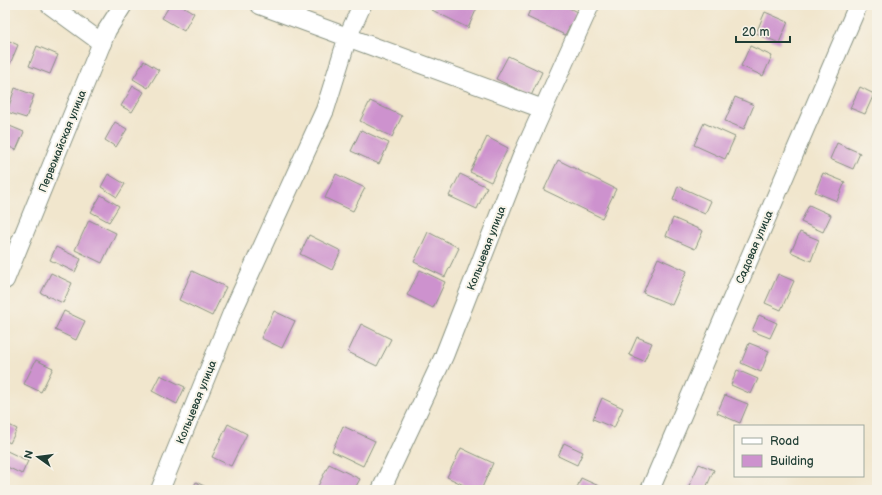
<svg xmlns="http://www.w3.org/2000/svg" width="882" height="495" viewBox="0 0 882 495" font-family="'Balsamiq Sans',sans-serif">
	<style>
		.building { fill: #cd92ce }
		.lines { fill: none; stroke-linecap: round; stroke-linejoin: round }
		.street-casing { stroke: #889280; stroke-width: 20 }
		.street { stroke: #fff; stroke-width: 18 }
		.labels { text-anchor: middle; stroke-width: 4; stroke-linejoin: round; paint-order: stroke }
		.street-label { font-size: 11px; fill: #1f3d34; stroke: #f7f3e8 }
	</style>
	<rect width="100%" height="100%" fill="#f7f3e8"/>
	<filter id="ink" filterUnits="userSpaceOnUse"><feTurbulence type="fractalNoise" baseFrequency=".025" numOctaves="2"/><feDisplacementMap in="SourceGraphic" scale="8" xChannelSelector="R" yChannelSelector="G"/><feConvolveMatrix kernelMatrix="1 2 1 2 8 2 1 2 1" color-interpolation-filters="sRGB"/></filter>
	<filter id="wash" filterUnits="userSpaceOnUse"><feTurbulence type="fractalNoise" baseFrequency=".012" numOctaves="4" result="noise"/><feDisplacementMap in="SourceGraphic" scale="16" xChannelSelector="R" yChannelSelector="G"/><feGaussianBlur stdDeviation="0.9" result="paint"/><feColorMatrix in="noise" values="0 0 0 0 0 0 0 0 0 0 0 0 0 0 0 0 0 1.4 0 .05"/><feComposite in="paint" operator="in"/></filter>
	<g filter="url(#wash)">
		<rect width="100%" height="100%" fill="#f1e6cd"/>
		<g id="blocks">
			<g class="building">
				<path d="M 170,5 L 181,5 L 194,13 L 184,31 L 162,18 Z"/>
				<path d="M 434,5 L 471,5 L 477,8 L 468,28 L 432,10 Z"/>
				<path d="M 532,5 L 563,5 L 577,12 L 565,35 L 527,17 Z"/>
				<path d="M 765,12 L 788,22 L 779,43 L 756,33 Z"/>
				<path d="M 5,39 L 18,45 L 10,64 L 5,62 Z"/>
				<path d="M 37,46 L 58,55 L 50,74 L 29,66 Z"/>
				<path d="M 750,46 L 772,56 L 763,76 L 741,66 Z"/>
				<path d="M 508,56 L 542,72 L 531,96 L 496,79 Z"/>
				<path d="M 144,61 L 159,70 L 148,88 L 133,79 Z"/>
				<path d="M 133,86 L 144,92 L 132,112 L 121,106 Z"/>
				<path d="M 860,87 L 874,94 L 865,114 L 850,108 Z"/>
				<path d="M 15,88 L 34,95 L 26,118 L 7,112 Z"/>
				<path d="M 735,97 L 754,105 L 744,129 L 725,121 Z"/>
				<path d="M 370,101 L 402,116 L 392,137 L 360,121 Z"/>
				<path d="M 115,122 L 127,129 L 116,147 L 105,140 Z"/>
				<path d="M 704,123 L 735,137 L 725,159 L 694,145 Z"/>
				<path d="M 5,124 L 24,132 L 16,150 L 5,145 Z"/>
				<path d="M 361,130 L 389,143 L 379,164 L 351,151 Z"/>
				<path d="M 487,137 L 508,148 L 491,182 L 470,172 Z"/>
				<path d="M 837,143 L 860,153 L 853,169 L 830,159 Z"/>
				<path d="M 558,160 L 616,189 L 602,218 L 544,190 Z"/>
				<path d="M 823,173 L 845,182 L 837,201 L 815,192 Z"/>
				<path d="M 108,174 L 125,184 L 117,197 L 101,187 Z"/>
				<path d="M 336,174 L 365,188 L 353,211 L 325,198 Z"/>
				<path d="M 460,174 L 487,187 L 477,209 L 449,196 Z"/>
				<path d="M 678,186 L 711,201 L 705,214 L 673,200 Z"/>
				<path d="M 101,195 L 119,206 L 109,222 L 91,212 Z"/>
				<path d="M 809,205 L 831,215 L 823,232 L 801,222 Z"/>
				<path d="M 673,218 L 703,231 L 695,249 L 666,236 Z"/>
				<path d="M 89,220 L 116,233 L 102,263 L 75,250 Z"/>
				<path d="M 428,232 L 459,248 L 445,277 L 414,262 Z"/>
				<path d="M 800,232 L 819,240 L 811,261 L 791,252 Z"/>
				<path d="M 309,235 L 341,251 L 332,270 L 300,254 Z"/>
				<path d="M 56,247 L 81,259 L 75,272 L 50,260 Z"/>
				<path d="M 658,258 L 687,271 L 672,305 L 643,293 Z"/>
				<path d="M 420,270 L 445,282 L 433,308 L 407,295 Z"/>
				<path d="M 192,271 L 226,287 L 212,316 L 179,300 Z"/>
				<path d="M 51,273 L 72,283 L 63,303 L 41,293 Z"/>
				<path d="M 778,274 L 794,281 L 781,310 L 765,303 Z"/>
				<path d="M 64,311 L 85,321 L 76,340 L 55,330 Z"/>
				<path d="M 274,311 L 295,321 L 282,348 L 261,338 Z"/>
				<path d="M 759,315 L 777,323 L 770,338 L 752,331 Z"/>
				<path d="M 361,324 L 391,339 L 377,366 L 348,352 Z"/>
				<path d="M 637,337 L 652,343 L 644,361 L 629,355 Z"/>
				<path d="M 749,343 L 769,351 L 761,372 L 741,363 Z"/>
				<path d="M 36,360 L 53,368 L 41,392 L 24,384 Z"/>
				<path d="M 737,370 L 758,379 L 751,394 L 731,385 Z"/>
				<path d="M 160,375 L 185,387 L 177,404 L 152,391 Z"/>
				<path d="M 725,395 L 748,404 L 740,423 L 717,413 Z"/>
				<path d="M 602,398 L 623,408 L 614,428 L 593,419 Z"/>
				<path d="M 5,423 L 17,429 L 10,443 L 5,440 Z"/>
				<path d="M 228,424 L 247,434 L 231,466 L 212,457 Z"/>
				<path d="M 343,426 L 375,441 L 363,466 L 332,451 Z"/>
				<path d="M 564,443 L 583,452 L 577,465 L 558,456 Z"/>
				<path d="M 461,448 L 493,463 L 481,490 L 474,490 L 447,477 Z"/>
				<path d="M 5,450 L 28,461 L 22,474 L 5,466 Z"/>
				<path d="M 329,464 L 360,479 L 354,490 L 316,490 Z"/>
				<path d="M 699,464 L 714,470 L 705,490 L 687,490 Z"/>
				<path d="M 581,478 L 601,487 L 600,490 L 576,490 Z"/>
				<path d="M 196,482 L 212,490 L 192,490 Z"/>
			</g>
		</g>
	</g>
	<g filter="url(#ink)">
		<use href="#blocks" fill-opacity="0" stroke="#889280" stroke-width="1"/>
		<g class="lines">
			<defs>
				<g id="street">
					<path d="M 50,5 L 102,43"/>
					<path d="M 260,5 L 543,109"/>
					<path d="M 5,280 L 107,30 L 123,5"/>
					<path d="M 160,490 L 232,313 L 325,110 L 348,36 L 362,5"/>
					<path d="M 381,490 L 444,356 L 522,156 L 590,5"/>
					<path d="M 650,490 L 858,5"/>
				</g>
			</defs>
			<use href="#street" class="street-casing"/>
			<use href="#street" class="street"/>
		</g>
	</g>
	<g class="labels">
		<g class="street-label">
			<text transform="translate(62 141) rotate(-68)" y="4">Первомайская улица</text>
			<text transform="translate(754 247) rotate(-67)" y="4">Садовая улица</text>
			<text transform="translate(486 248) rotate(-69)" y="4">Кольцевая улица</text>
			<text transform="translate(196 402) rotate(-68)" y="4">Кольцевая улица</text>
		</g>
	</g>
	<rect width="882" height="495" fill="none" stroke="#f7f3e8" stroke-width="20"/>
	<rect x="734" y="425" width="130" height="52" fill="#f7f3e8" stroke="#a1aaa0"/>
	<rect x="742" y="438" width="20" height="6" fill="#ffffff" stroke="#a1aaa0"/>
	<text x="770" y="445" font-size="12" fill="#1f3d34">Road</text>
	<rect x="742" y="455" width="20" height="12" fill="#cd92ce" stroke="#a1aaa0"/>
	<text x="770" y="465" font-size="12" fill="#1f3d34">Building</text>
	<g transform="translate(38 457) rotate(284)" stroke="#f7f3e8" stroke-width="3" paint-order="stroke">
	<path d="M0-3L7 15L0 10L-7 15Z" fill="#1f3d34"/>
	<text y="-6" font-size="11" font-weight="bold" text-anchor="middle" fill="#1f3d34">N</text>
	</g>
	<path d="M736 36v6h54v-6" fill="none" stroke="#1f3d34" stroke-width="2"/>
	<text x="742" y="36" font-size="12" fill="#1f3d34" stroke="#f7f3e8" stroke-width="3" paint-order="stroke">20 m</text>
</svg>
